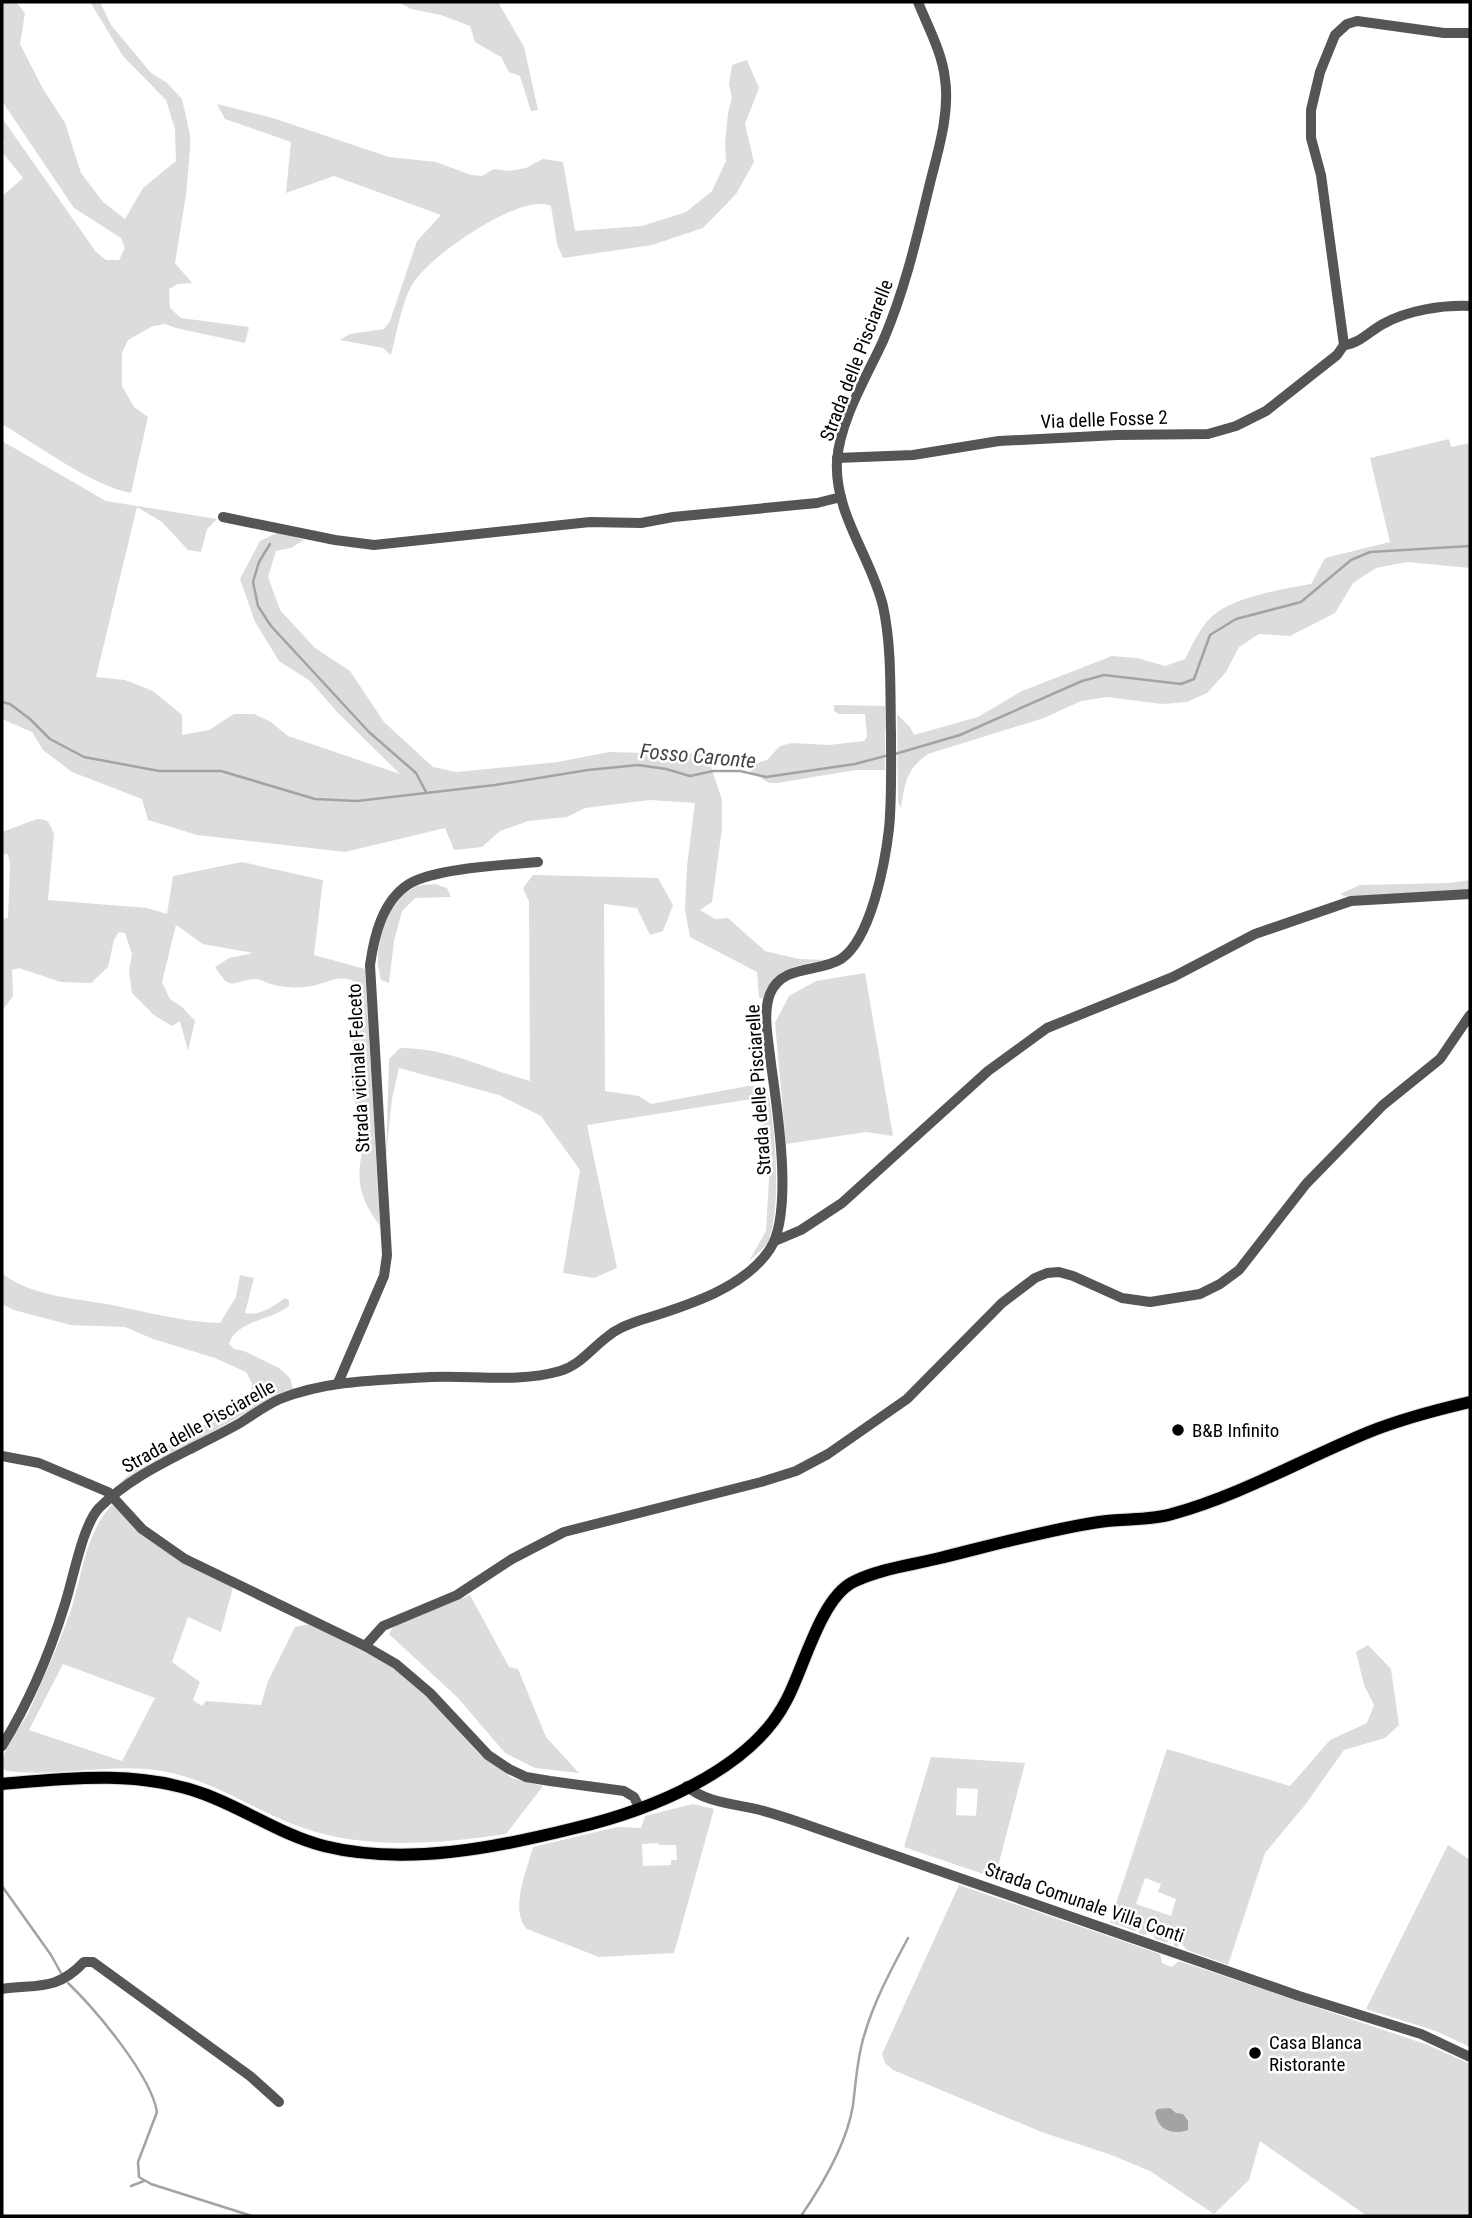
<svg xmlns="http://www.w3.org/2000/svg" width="1472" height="2218" viewBox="0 0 1472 2218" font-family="'Roboto Condensed',sans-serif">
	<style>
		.green { fill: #dcdcdc; fill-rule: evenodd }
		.water { fill: #a3a3a3 }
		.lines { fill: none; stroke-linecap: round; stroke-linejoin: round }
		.stream { stroke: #a3a3a3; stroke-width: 2.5 }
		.major-casing { stroke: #dbdbdb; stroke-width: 14 }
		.minor { stroke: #555; stroke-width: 10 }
		.major { stroke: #000; stroke-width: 12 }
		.poi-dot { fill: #000; stroke: #fff; stroke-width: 2.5 }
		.labels { text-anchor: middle; stroke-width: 5; stroke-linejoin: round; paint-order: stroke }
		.street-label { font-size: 19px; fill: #000; stroke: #fff }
		.poi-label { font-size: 19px; fill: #000; stroke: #fff; text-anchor: start }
		.water-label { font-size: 21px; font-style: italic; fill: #444; stroke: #fff }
	</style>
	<rect width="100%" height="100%" fill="#fff"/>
	<g class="green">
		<path d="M 2,2 L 16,2 L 25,13 L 20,44 L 43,89 L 65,123 L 81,173 L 103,202 L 125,219 L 143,188 L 176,161 L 175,129 L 166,100 L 123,56 L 90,2 L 100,2 L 111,25 L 152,74 L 166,82 L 182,99 L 190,135 L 190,150 L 186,195 L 175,263 L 192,283 L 178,284 L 169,289 L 170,308 L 181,318 L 249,327 L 245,343 L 176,328 L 165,324 L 153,326 L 128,340 L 122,353 L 122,386 L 134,407 L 148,417 L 131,493 C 92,486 38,445 2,424 L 2,196 L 23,178 L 3,153 L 4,141 L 2,137 L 2,118 L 96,252 L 106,260 L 119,260 L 125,248 L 121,238 L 74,208 L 2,101 Z"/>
		<path d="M 398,2 L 498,2 L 524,47 L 538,110 L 531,111 L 520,76 L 509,72 L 501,57 L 475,42 L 470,26 L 441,15 L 411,9 Z"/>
		<path d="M 747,60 L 759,88 L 745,124 L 754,162 L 736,194 L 703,228 L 652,245 L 563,258 L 557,244 L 551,206 C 521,192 431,255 414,282 C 403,297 396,336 391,355 L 383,348 L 340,340 L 350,334 L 384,329 L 390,321 L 417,241 L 441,215 L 334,176 L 286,193 L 291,142 L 225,119 L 217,104 L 273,118 L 389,157 L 436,162 L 471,175 L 482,176 L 494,169 L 509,171 L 526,168 L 543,159 L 563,162 L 575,231 L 642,226 L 686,212 L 712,191 L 726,161 L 725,142 L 728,113 L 732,98 L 729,85 L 732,65 Z"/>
		<path d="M 1449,439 L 1451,447 L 1470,443 L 1470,568 L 1407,562 L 1376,568 L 1353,583 L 1335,613 L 1290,636 L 1259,634 L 1239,647 L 1226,672 L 1207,693 L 1187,702 L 1162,704 L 1107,697 L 1081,701 L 1044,718 L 928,754 C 906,770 905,782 901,808 L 898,802 L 897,714 L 910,727 L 914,735 L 978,717 L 1022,691 L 1112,656 L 1137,658 L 1165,666 L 1185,659 C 1193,644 1201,624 1216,613 C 1239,596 1283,589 1311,584 L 1325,558 L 1390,542 L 1370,458 Z"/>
		<path d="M 2,441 L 106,501 L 217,519 L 207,529 L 201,552 L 188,550 L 162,522 L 137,507 L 96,677 L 125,680 L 153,691 L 182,715 L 182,735 L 209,730 L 234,714 L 254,714 L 271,722 L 288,736 L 400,774 L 338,713 L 310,681 L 279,661 L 255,622 L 240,579 L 260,541 L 279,532 L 304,540 L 291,548 L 276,551 L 268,577 L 280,610 L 315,648 L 350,671 L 384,722 L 433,767 L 456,772 L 558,762 L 609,752 L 688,754 L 700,752 L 707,755 L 722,800 L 722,829 L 712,902 L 700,910 L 715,919 L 728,918 L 765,951 L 799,959 L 825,960 C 795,966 775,967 763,999 L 759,997 L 757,972 L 690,937 L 685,910 L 687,866 L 695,803 L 650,800 L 585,808 L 567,817 L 528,821 L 500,831 L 482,847 L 454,850 L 445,828 L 345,852 L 197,835 L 148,820 L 142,799 L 72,772 L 43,750 L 32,732 L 2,719 Z"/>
		<path d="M 834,705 L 885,706 L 885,770 L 856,770 L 777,783 L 769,783 L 744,767 L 767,760 L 780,746 L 792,743 L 829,745 L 864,741 L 867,737 L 865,714 L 839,714 L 834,711 Z"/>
		<path d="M 37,819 C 49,819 50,824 54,834 L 48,900 L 147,908 L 167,914 L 173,876 L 242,862 L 323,880 L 314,955 L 365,969 L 380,1226 C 366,1207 357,1190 360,1166 C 361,1152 367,1137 364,1123 C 362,1116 357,1110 355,1103 C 347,1076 355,1014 357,983 C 339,971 322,987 304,987 C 294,988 280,987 271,984 C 266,983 261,979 256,979 C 232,980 232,994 215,967 L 229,958 L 253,953 L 203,944 L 176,925 L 162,982 L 170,999 L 182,1007 L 195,1021 L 188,1051 L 180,1021 L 172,1026 L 154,1015 L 132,993 L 129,971 L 132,954 L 125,933 L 119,932 L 114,940 L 108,967 L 91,983 L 61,982 L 19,968 L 12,970 L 13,996 L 2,1011 L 2,919 L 8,918 L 10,863 L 8,854 L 2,854 L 2,832 Z"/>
		<path d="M 533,875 L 658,878 L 673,905 L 663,931 L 650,935 L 637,908 L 604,904 L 605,1091 L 639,1096 L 651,1104 L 748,1086 L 766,1086 C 776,1121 782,1209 768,1242 C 764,1249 755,1255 749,1261 L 766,1231 L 770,1164 L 758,1098 L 587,1125 L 617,1268 L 594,1278 L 563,1273 L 580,1170 L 541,1116 L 499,1095 L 399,1068 L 392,1099 L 386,1158 L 389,1059 L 400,1048 C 449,1048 485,1069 530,1081 L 529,902 L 523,888 Z"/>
		<path d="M 1470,880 L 1470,891 L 1347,897 L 1340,894 L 1360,885 L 1449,883 Z"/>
		<path d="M 435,884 L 447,888 L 451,897 L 415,898 L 402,911 L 394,941 L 389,983 L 381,980 C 380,973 377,965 378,958 C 378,933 393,895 418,886 C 423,884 430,885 435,884 Z"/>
		<path d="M 865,973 L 893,1136 L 866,1132 L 786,1144 L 775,1023 L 789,996 L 816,981 Z"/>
		<path d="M 2,1273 C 32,1298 80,1298 117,1306 C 151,1313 185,1322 220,1323 L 236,1297 L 240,1275 L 254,1278 L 245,1313 C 261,1316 272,1307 285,1298 L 289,1300 L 289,1306 C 273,1320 236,1320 229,1344 L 234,1349 L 244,1351 L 279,1368 L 290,1378 L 294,1392 L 270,1399 L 117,1486 C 154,1448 203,1426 249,1401 L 252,1383 L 246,1372 L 215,1358 L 153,1339 L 125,1327 L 70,1325 L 14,1310 L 2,1304 Z"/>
		<path d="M 112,1505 L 153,1542 L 185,1565 L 233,1587 L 221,1632 L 188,1617 L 172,1662 L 200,1682 L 193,1700 L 202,1706 L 206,1701 L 261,1705 L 268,1681 L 295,1627 L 310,1624 L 390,1664 L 436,1706 L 479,1754 L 512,1778 L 543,1786 L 506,1834 C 437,1844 362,1851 295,1825 C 253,1809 216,1783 172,1773 C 117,1760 62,1778 7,1771 L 2,1768 C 2,1746 24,1725 32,1705 C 45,1674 60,1642 71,1610 C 82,1575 86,1531 112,1505 ZM 63,1664 L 155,1698 L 122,1761 L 29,1730 Z"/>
		<path d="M 470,1595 L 509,1667 L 518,1669 L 546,1737 L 579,1773 L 535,1768 L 505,1753 L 458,1698 L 389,1634 L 393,1627 Z"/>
		<path d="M 1368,1645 L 1391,1669 L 1399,1725 L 1385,1738 L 1344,1750 L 1305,1805 L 1265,1853 L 1228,1965 L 1187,1950 L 1182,1944 L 1179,1943 L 1178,1947 L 1174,1946 L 1173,1941 L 1169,1940 L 1167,1943 L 1155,1939 L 1153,1934 L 1149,1933 L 1145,1935 L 1139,1933 L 1139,1929 L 1134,1931 L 1110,1922 L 1167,1749 L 1290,1786 L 1330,1740 L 1367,1723 L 1374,1705 L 1364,1685 L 1356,1652 ZM 1145,1878 L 1161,1884 L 1158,1892 L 1176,1899 L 1171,1916 L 1136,1904 Z"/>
		<path d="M 931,1757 L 1025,1763 L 995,1878 L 904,1847 ZM 957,1788 L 978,1789 L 976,1816 L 956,1815 Z"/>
		<path d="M 693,1804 L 714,1809 L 674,1953 L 599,1957 L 527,1929 C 509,1910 527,1870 533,1847 L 617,1827 L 641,1828 L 645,1816 ZM 658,1843 L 659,1845 L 676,1845 L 677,1860 L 671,1860 L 671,1865 L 643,1866 L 642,1844 Z"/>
		<path d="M 1448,1845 L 1470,1860 L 1470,2047 L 1436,2031 L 1366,2009 Z"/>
		<path d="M 959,1885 L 1160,1954 L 1162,1963 L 1172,1967 L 1179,1961 L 1428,2045 L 1470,2064 L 1470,2216 L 1367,2216 L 1260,2141 L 1249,2180 L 1214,2214 L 1150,2171 L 1109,2154 L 1044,2133 L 893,2070 L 885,2063 L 882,2054 Z"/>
	</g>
	<path class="water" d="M 1170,2108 L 1176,2113 L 1183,2114 L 1188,2121 L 1188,2130 C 1172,2136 1157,2129 1155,2112 L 1158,2109 Z"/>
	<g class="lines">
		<g class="stream">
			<path d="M 270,544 L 259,562 L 253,582 L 258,606 L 271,626 L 369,732 L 416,773 L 426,792"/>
			<path d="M 2,702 L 10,704 L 30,719 L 50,739 L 84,757 L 159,771 L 221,771 L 315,799 L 357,801 L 495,785 L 588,770 L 638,765 L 666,769 L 690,776 L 713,771 L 740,771 L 766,777 L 855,764 L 889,755"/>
			<path d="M 895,754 L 960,735 L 1082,681 L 1104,675 L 1181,684 L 1194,679 L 1210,635 L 1236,619 L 1301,602 L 1351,560 L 1370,552 L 1470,546"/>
			<path d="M 2,1886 L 51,1955 L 61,1973"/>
			<path d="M 68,1983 C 95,2009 151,2075 157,2112 L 138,2162 L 139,2177 L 151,2184 L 252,2216"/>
			<path d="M 131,2186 L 144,2181"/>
			<path d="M 801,2216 C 823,2184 847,2144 853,2105 C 856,2081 857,2059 864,2036 C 874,2001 891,1970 908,1938"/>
		</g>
		<defs>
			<path id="major" d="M 2,1784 C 69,1778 139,1770 204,1794 C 245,1809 281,1835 324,1846 C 405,1866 495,1848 575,1828 C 648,1811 750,1771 786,1701 C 804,1668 820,1599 853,1582 C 879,1569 912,1565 940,1558 C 993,1545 1046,1530 1099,1522 C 1124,1518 1149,1521 1172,1514 C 1241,1495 1303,1459 1369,1432 C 1401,1419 1436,1410 1470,1402"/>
		</defs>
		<use href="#major" class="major-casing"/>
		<g class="minor">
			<path d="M 1344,345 C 1359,344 1370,331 1383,324 C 1408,310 1442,305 1470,306"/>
			<path d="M 837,458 L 913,455 L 999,441 L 1117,435 L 1208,434 L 1236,426 L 1266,411 L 1337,355 L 1344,345 L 1321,175 L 1311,138 L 1311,110 L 1320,72 L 1335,35 L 1347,24 L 1357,21 L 1444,33 L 1470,33"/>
			<path d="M 223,517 L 335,540 L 374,545 L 590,522 L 641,523 L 673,517 L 817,503 L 841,497"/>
			<path d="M 775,1241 L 801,1230 L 842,1203 L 988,1071 L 1047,1028 L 1173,977 L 1255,934 L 1351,901 L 1470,894"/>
			<path d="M 338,1383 L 384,1276 L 387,1255 L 370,965 C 374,937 382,901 409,884 C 435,868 506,865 538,862"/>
			<path d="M 2,1456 L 39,1463 L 108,1492 L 142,1529 L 185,1559 L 365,1646 L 396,1664 L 430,1693 L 488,1755 L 509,1769 L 526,1777 L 550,1781 L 624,1791 L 634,1797 L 639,1807"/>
			<path d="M 365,1646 L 383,1626 L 457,1595 L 512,1559 L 564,1532 L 761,1482 L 796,1471 L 828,1454 L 907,1399 L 1002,1303 L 1035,1278 L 1047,1273 L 1059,1272 L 1073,1276 L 1122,1298 L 1150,1302 L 1200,1294 L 1220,1284 L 1239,1270 L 1306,1184 L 1383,1105 L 1440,1059 L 1470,1015"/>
			<path d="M 2,1746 C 28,1704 49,1655 64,1607 C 73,1581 82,1526 99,1508 C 127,1480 163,1463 198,1445 C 212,1438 226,1431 240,1423 C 253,1415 266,1405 280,1399 C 327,1380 381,1380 431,1377 C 473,1375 518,1383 560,1371 C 580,1365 591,1349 607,1337 C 616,1329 627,1325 638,1321 C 682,1307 743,1290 770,1249 C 794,1212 777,1108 771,1064 C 769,1043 762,1014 770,994 C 782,964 819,973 841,959 C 871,939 885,863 889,829 C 892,798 891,766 891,735 C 890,693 892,647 883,606 C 871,557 834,513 837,461 C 840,420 866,378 883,341 C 905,290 917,237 930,183 C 938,151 950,113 945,79 C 942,52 928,27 918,2"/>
			<path d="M 687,1786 C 705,1803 737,1804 760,1810 C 778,1815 796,1821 813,1827 L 1299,1996 L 1421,2034 L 1470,2057"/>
			<path d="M 2,1989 C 37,1984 57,1991 84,1962 L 93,1962 L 250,2076 L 279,2102"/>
		</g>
		<use href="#major" class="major"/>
	</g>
	<g class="poi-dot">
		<circle cx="1178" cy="1430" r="7"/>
		<circle cx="1255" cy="2053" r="7"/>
	</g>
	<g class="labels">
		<g class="street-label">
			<text transform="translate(856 360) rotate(-69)" y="7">Strada delle Pisciarelle</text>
			<text transform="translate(1104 419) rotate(-2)" y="7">Via delle Fosse 2</text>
			<text transform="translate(358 1068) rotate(-93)" y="7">Strada vicinale Felceto</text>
			<text transform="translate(758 1090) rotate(-94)" y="7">Strada delle Pisciarelle</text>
			<text transform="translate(198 1426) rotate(-29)" y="7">Strada delle Pisciarelle</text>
			<text transform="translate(1085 1902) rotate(19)" y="7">Strada Comunale Villa Conti</text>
		</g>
		<g class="poi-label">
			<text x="1192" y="1437">B&amp;B Infinito</text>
			<text x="1269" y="2049">Casa Blanca<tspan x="1269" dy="22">Ristorante</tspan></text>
		</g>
		<g class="water-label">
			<text transform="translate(698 756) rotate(5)" y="7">Fosso Caronte</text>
		</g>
	</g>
	<rect width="1472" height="2218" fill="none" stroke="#000000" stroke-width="7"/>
</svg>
